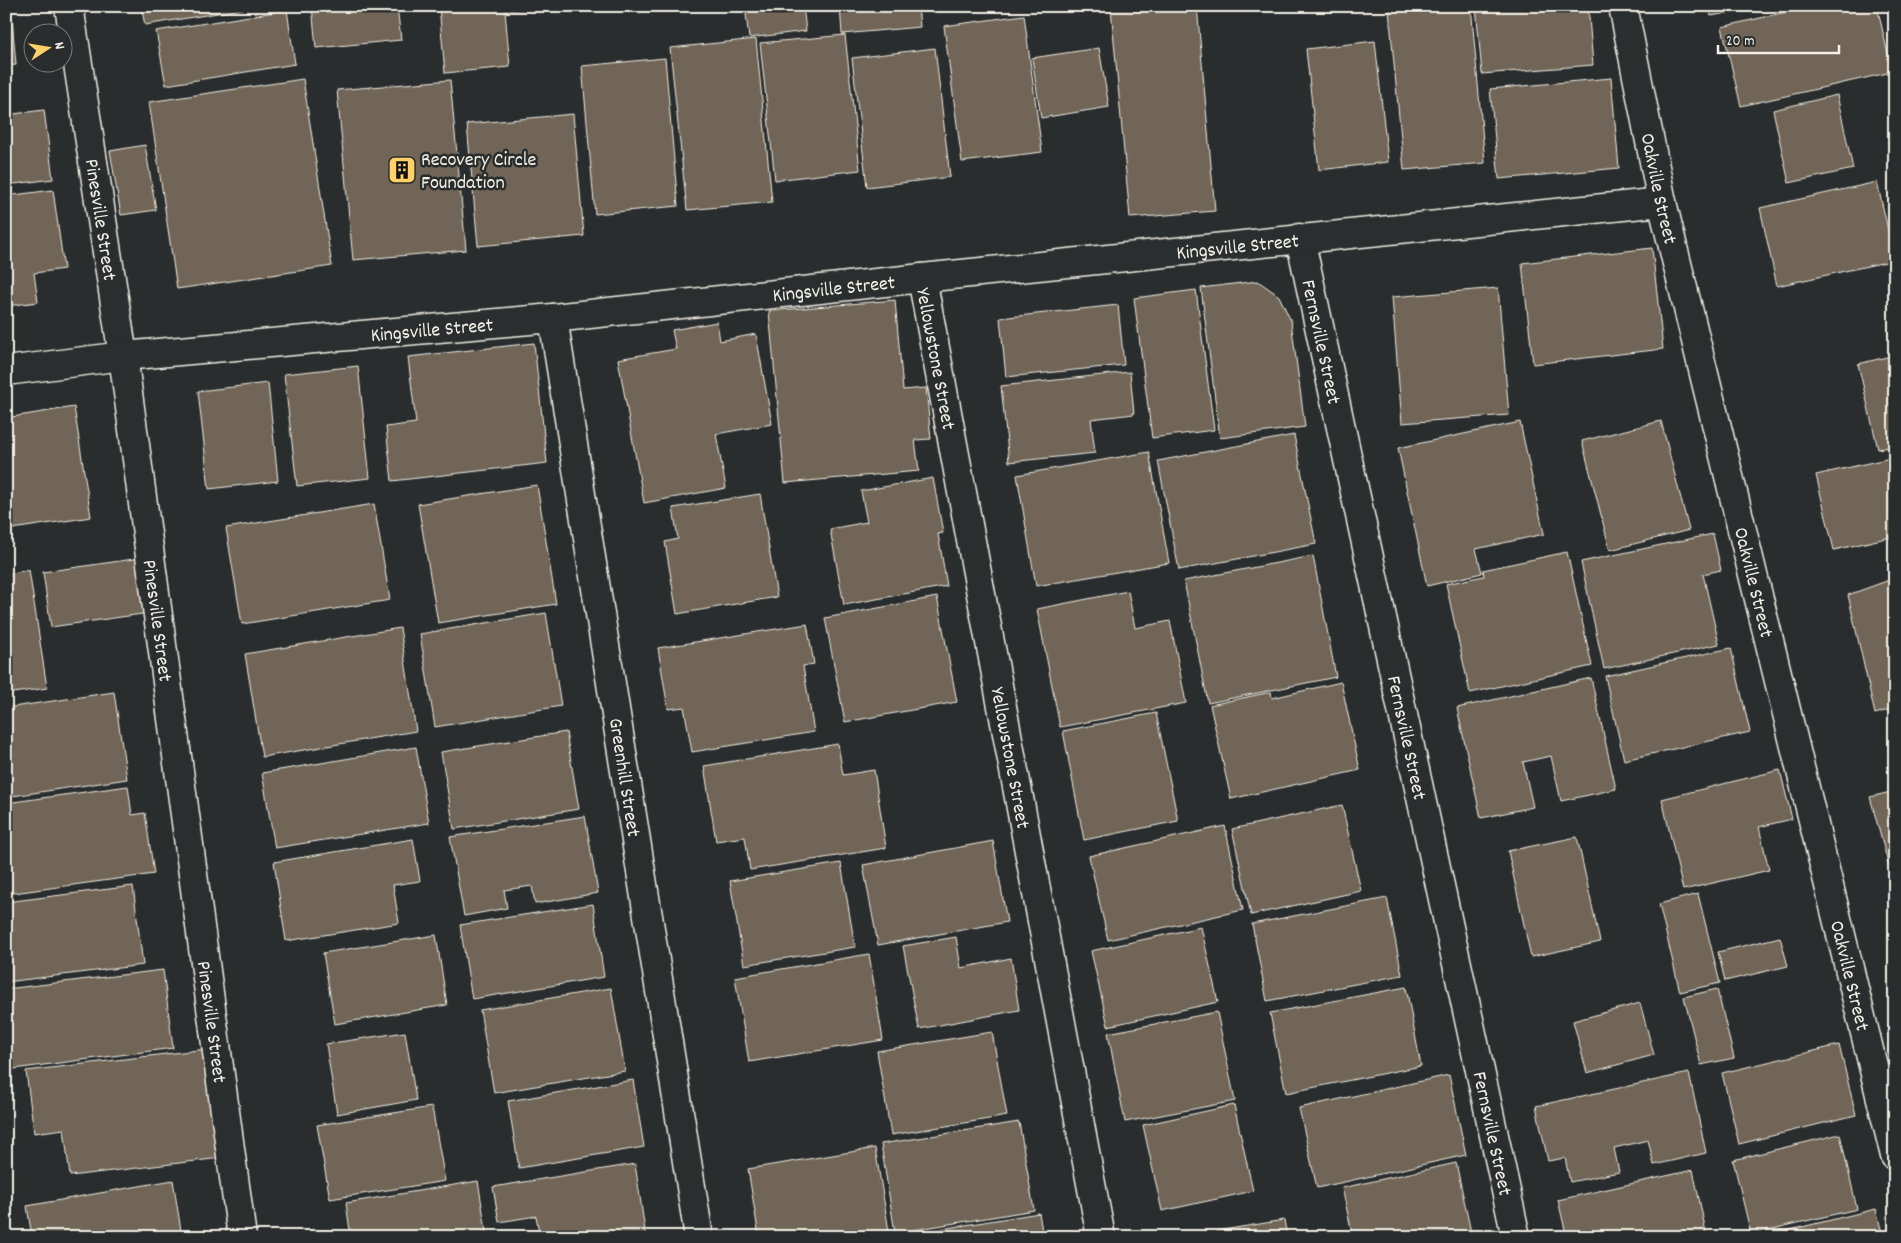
<svg xmlns="http://www.w3.org/2000/svg" width="1901" height="1243" viewBox="0 0 1901 1243" font-family="Dekko,sans-serif">
	<style>
		.building { fill: #706557; stroke: #f4f1e8 }
		.lines { fill: none; stroke-linecap: round; stroke-linejoin: round }
		.minor-casing { stroke: #f4f1e8; stroke-width: 31 }
		.minor { stroke: #2a2d2e; stroke-width: 28 }
		.labels { text-anchor: middle; stroke-width: 5; stroke-linejoin: round; paint-order: stroke }
		.poi-label { font-size: 20px; fill: #f4f1e8; stroke: #2a2d2e; text-anchor: start }
		.street-label { font-size: 20px; fill: #f4f1e8; stroke: #2a2d2e }
	</style>
	<rect width="100%" height="100%" fill="#2a2d2e"/>
	<filter id="ink" filterUnits="userSpaceOnUse"><feTurbulence type="fractalNoise" baseFrequency=".02" numOctaves="2"/><feDisplacementMap in="SourceGraphic" scale="10" xChannelSelector="R" yChannelSelector="G"/><feConvolveMatrix kernelMatrix="1 2 1 2 8 2 1 2 1" color-interpolation-filters="sRGB"/></filter>
	<g filter="url(#ink)">
		<g class="building">
			<path d="M 141,6 L 260,6 L 145,25 Z"/>
			<path d="M 312,6 L 397,6 L 401,40 L 316,48 Z"/>
			<path d="M 439,6 L 557,6 L 557,7 L 505,11 L 510,67 L 445,73 Z"/>
			<path d="M 745,6 L 803,6 L 806,31 L 749,38 Z"/>
			<path d="M 840,6 L 918,6 L 920,27 L 842,34 Z"/>
			<path d="M 1132,6 L 1197,6 L 1215,211 L 1130,218 L 1111,8 Z"/>
			<path d="M 1425,6 L 1471,6 L 1485,163 L 1404,170 L 1389,10 Z"/>
			<path d="M 1476,6 L 1588,6 L 1593,65 L 1482,74 Z"/>
			<path d="M 1709,6 L 1764,6 L 1711,16 Z"/>
			<path d="M 1811,6 L 1877,6 L 1892,72 L 1741,106 L 1722,27 Z"/>
			<path d="M 287,10 L 295,64 L 166,85 L 156,31 Z"/>
			<path d="M 1024,15 L 1042,152 L 962,162 L 944,26 Z"/>
			<path d="M 12,19 L 16,65 L 6,66 L 6,20 Z"/>
			<path d="M 845,35 L 860,170 L 775,180 L 760,43 Z"/>
			<path d="M 756,39 L 772,202 L 687,210 L 670,48 Z"/>
			<path d="M 1375,41 L 1388,162 L 1319,170 L 1306,49 Z"/>
			<path d="M 935,48 L 950,177 L 867,187 L 852,58 Z"/>
			<path d="M 1099,48 L 1109,107 L 1041,118 L 1032,58 Z"/>
			<path d="M 665,58 L 678,206 L 595,214 L 582,66 Z"/>
			<path d="M 1611,78 L 1619,168 L 1499,179 L 1490,89 Z"/>
			<path d="M 303,79 L 332,266 L 177,289 L 149,102 Z"/>
			<path d="M 450,80 L 466,250 L 353,260 L 337,90 Z"/>
			<path d="M 1837,95 L 1853,169 L 1789,183 L 1773,110 Z"/>
			<path d="M 44,110 L 53,179 L 6,185 L 6,115 Z"/>
			<path d="M 573,114 L 584,236 L 478,246 L 467,124 Z"/>
			<path d="M 145,145 L 156,210 L 121,215 L 110,151 Z"/>
			<path d="M 1877,182 L 1895,260 L 1777,286 L 1760,208 Z"/>
			<path d="M 53,190 L 64,269 L 34,273 L 38,302 L 6,306 L 6,196 Z"/>
			<path d="M 1652,248 L 1663,349 L 1533,364 L 1522,263 Z"/>
			<path d="M 1258,281 L 1279,296 L 1291,321 L 1305,427 L 1220,438 L 1201,288 Z"/>
			<path d="M 1498,288 L 1509,415 L 1402,423 L 1392,297 Z"/>
			<path d="M 1196,290 L 1214,430 L 1152,438 L 1134,298 Z"/>
			<path d="M 895,300 L 903,390 L 926,388 L 931,439 L 915,440 L 919,471 L 785,483 L 769,311 Z"/>
			<path d="M 1118,305 L 1124,365 L 1006,377 L 1000,318 Z"/>
			<path d="M 717,322 L 720,341 L 756,334 L 772,424 L 716,434 L 726,488 L 644,503 L 618,359 L 676,349 L 672,330 Z"/>
			<path d="M 534,343 L 547,463 L 392,481 L 386,427 L 416,423 L 408,357 Z"/>
			<path d="M 1895,355 L 1895,446 L 1878,449 L 1858,364 Z"/>
			<path d="M 358,366 L 370,478 L 297,486 L 284,374 Z"/>
			<path d="M 1130,372 L 1134,414 L 1091,419 L 1095,453 L 1009,462 L 1001,386 Z"/>
			<path d="M 268,383 L 278,481 L 209,489 L 198,391 Z"/>
			<path d="M 6,396 L 9,396 L 12,417 L 74,407 L 91,517 L 6,530 Z"/>
			<path d="M 1661,421 L 1689,530 L 1610,550 L 1582,441 Z"/>
			<path d="M 1520,422 L 1544,534 L 1476,549 L 1482,573 L 1427,586 L 1398,448 Z"/>
			<path d="M 1294,435 L 1316,544 L 1179,570 L 1158,461 Z"/>
			<path d="M 1149,452 L 1169,563 L 1036,586 L 1017,475 Z"/>
			<path d="M 1895,457 L 1895,536 L 1834,550 L 1816,475 Z"/>
			<path d="M 933,478 L 943,533 L 938,534 L 947,586 L 844,605 L 830,529 L 867,522 L 861,491 Z"/>
			<path d="M 537,485 L 556,604 L 438,623 L 418,504 Z"/>
			<path d="M 760,494 L 777,597 L 677,614 L 665,542 L 678,539 L 673,508 Z"/>
			<path d="M 374,504 L 390,600 L 242,624 L 226,528 Z"/>
			<path d="M 1713,534 L 1721,570 L 1703,574 L 1719,644 L 1604,669 L 1581,562 Z"/>
			<path d="M 1567,552 L 1592,666 L 1470,693 L 1446,584 L 1484,576 L 1483,570 Z"/>
			<path d="M 1313,556 L 1336,677 L 1208,703 L 1184,581 Z"/>
			<path d="M 141,558 L 149,613 L 51,627 L 43,572 Z"/>
			<path d="M 29,570 L 47,688 L 6,694 L 6,574 Z"/>
			<path d="M 1895,578 L 1895,708 L 1875,714 L 1848,595 Z"/>
			<path d="M 1128,591 L 1135,628 L 1170,621 L 1186,703 L 1060,727 L 1037,609 Z"/>
			<path d="M 937,597 L 957,702 L 845,722 L 825,618 Z"/>
			<path d="M 546,613 L 561,706 L 435,727 L 420,634 Z"/>
			<path d="M 807,624 L 814,664 L 803,666 L 814,732 L 692,752 L 684,707 L 668,709 L 658,648 Z"/>
			<path d="M 400,628 L 416,731 L 262,757 L 245,654 Z"/>
			<path d="M 1731,648 L 1750,732 L 1624,760 L 1605,676 Z"/>
			<path d="M 1591,678 L 1616,789 L 1561,801 L 1551,756 L 1523,762 L 1533,807 L 1481,818 L 1457,708 Z"/>
			<path d="M 1341,682 L 1360,770 L 1231,799 L 1210,705 L 1271,692 L 1272,698 Z"/>
			<path d="M 114,692 L 127,779 L 6,797 L 6,708 Z"/>
			<path d="M 1156,713 L 1178,821 L 1084,840 L 1063,731 Z"/>
			<path d="M 566,732 L 579,809 L 454,829 L 441,752 Z"/>
			<path d="M 838,744 L 843,775 L 874,770 L 886,848 L 750,870 L 745,837 L 716,841 L 704,766 Z"/>
			<path d="M 416,747 L 429,823 L 275,848 L 262,773 Z"/>
			<path d="M 1780,770 L 1792,819 L 1759,827 L 1769,870 L 1683,890 L 1662,799 Z"/>
			<path d="M 128,786 L 132,815 L 145,813 L 154,874 L 6,894 L 6,803 Z"/>
			<path d="M 1895,791 L 1895,884 L 1894,885 L 1870,797 Z"/>
			<path d="M 1342,805 L 1361,891 L 1251,915 L 1232,829 Z"/>
			<path d="M 585,816 L 598,893 L 535,904 L 532,886 L 504,890 L 507,908 L 464,916 L 450,837 Z"/>
			<path d="M 1225,826 L 1243,910 L 1108,940 L 1089,856 Z"/>
			<path d="M 1577,837 L 1600,942 L 1531,957 L 1508,851 Z"/>
			<path d="M 413,839 L 420,881 L 393,885 L 399,923 L 286,941 L 274,862 Z"/>
			<path d="M 993,841 L 1007,922 L 878,945 L 863,865 Z"/>
			<path d="M 841,863 L 855,947 L 744,965 L 730,881 Z"/>
			<path d="M 133,886 L 143,965 L 6,982 L 6,902 Z"/>
			<path d="M 1698,894 L 1720,983 L 1680,992 L 1659,904 Z"/>
			<path d="M 1387,898 L 1402,975 L 1267,1001 L 1252,924 Z"/>
			<path d="M 593,904 L 604,977 L 472,999 L 460,925 Z"/>
			<path d="M 1201,927 L 1218,1002 L 1108,1026 L 1091,951 Z"/>
			<path d="M 436,935 L 447,1005 L 335,1024 L 323,953 Z"/>
			<path d="M 956,937 L 961,968 L 1011,958 L 1019,1010 L 919,1029 L 903,946 Z"/>
			<path d="M 1780,937 L 1788,966 L 1725,981 L 1718,952 Z"/>
			<path d="M 869,954 L 883,1040 L 749,1062 L 735,977 Z"/>
			<path d="M 163,970 L 173,1048 L 6,1070 L 6,989 Z"/>
			<path d="M 1406,987 L 1421,1066 L 1286,1093 L 1270,1013 Z"/>
			<path d="M 611,988 L 625,1071 L 494,1093 L 480,1010 Z"/>
			<path d="M 1717,989 L 1734,1058 L 1701,1065 L 1684,997 Z"/>
			<path d="M 1640,1003 L 1654,1055 L 1587,1073 L 1573,1021 Z"/>
			<path d="M 1217,1012 L 1235,1101 L 1125,1122 L 1108,1033 Z"/>
			<path d="M 405,1032 L 416,1100 L 337,1114 L 326,1044 Z"/>
			<path d="M 992,1032 L 1007,1116 L 891,1135 L 877,1051 Z"/>
			<path d="M 1839,1045 L 1856,1115 L 1739,1144 L 1722,1073 Z"/>
			<path d="M 207,1049 L 221,1158 L 70,1176 L 64,1129 L 34,1133 L 26,1071 Z"/>
			<path d="M 1689,1073 L 1706,1153 L 1654,1165 L 1648,1140 L 1614,1148 L 1619,1172 L 1570,1182 L 1565,1158 L 1548,1161 L 1536,1106 Z"/>
			<path d="M 1449,1075 L 1466,1155 L 1317,1188 L 1299,1108 Z"/>
			<path d="M 633,1080 L 644,1147 L 519,1168 L 508,1101 Z"/>
			<path d="M 1234,1105 L 1253,1191 L 1162,1211 L 1143,1125 Z"/>
			<path d="M 432,1107 L 445,1181 L 330,1199 L 317,1125 Z"/>
			<path d="M 1019,1122 L 1034,1210 L 895,1233 L 881,1144 Z"/>
			<path d="M 1840,1134 L 1857,1209 L 1751,1234 L 1733,1160 Z"/>
			<path d="M 875,1148 L 890,1237 L 759,1237 L 748,1169 Z"/>
			<path d="M 1456,1163 L 1472,1237 L 1353,1237 L 1342,1188 Z"/>
			<path d="M 635,1164 L 646,1237 L 540,1237 L 536,1216 L 499,1222 L 493,1187 Z"/>
			<path d="M 1693,1170 L 1707,1237 L 1587,1237 L 1585,1230 L 1566,1234 L 1558,1200 Z"/>
			<path d="M 173,1180 L 182,1237 L 32,1237 L 27,1206 Z"/>
			<path d="M 478,1181 L 487,1237 L 351,1237 L 346,1203 Z"/>
			<path d="M 1876,1209 L 1883,1237 L 1761,1237 Z"/>
			<path d="M 1039,1213 L 1043,1237 L 904,1237 L 904,1235 Z"/>
			<path d="M 1284,1220 L 1287,1237 L 1218,1237 L 1217,1231 Z"/>
		</g>
		<g class="lines">
			<defs>
				<g id="minor">
					<path id="s1" d="M 69,6 L 123,356 L 242,1237"/>
					<path id="s2" d="M 1623,6 L 1662,202 L 1895,1156"/>
					<path id="s3" d="M 1300,238 L 1516,1237"/>
					<path id="s4" d="M 922,278 L 1101,1237"/>
					<path id="s5" d="M 553,318 L 699,1237"/>
					<path id="s6" d="M 6,371 L 123,356 L 553,318 L 922,278 L 1662,202"/>
				</g>
			</defs>
			<use href="#minor" class="minor-casing"/>
			<use href="#minor" class="minor"/>
		</g>
	</g>
	<defs>
		<symbol id="building-square" viewBox="-11 -11 22 22"><rect x="-9" y="-9" width="18" height="18" rx="4" fill="#ffd166" stroke="#2a2d2e"/><path d="M-4-6H4V6H1V3H-1V6H-4ZM-2.5-4.3h1.7v1.8h-1.7ZM.8-4.3h1.7v1.8H.8ZM-2.5-1h1.7V.8h-1.7ZM.8-1h1.7V.8H.8Z" fill="#111"/></symbol>
	</defs>
	<g fill-rule="evenodd">
		<use href="#building-square" x="386" y="154" width="32" height="32"/>
	</g>
	<g class="labels">
		<g class="poi-label">
			<text x="421" y="165">Recovery Circle<tspan x="421" dy="23">Foundation</tspan></text>
		</g>
		<g class="street-label">
			<text dy="7" stroke="none"><textPath href="#s2" startOffset="186">Oakville Street</textPath></text>
			<text dy="7" stroke="none"><textPath href="#s1" startOffset="216">Pinesville Street</textPath></text>
			<text dy="7" stroke="none"><textPath href="#s6" startOffset="1238">Kingsville Street</textPath></text>
			<text dy="7" stroke="none"><textPath href="#s6" startOffset="832">Kingsville Street</textPath></text>
			<text dy="7" stroke="none"><textPath href="#s6" startOffset="428">Kingsville Street</textPath></text>
			<text dy="7" stroke="none"><textPath href="#s3" startOffset="106">Fernsville Street</textPath></text>
			<text dy="7" stroke="none"><textPath href="#s4" startOffset="82">Yellowstone Street</textPath></text>
			<text dy="7" stroke="none"><textPath href="#s2" startOffset="591">Oakville Street</textPath></text>
			<text dy="7" stroke="none"><textPath href="#s1" startOffset="621">Pinesville Street</textPath></text>
			<text dy="7" stroke="none"><textPath href="#s3" startOffset="511">Fernsville Street</textPath></text>
			<text dy="7" stroke="none"><textPath href="#s4" startOffset="488">Yellowstone Street</textPath></text>
			<text dy="7" stroke="none"><textPath href="#s5" startOffset="465">Greenhill Street</textPath></text>
			<text dy="7" stroke="none"><textPath href="#s2" startOffset="996">Oakville Street</textPath></text>
			<text dy="7" stroke="none"><textPath href="#s1" startOffset="1026">Pinesville Street</textPath></text>
			<text dy="7" stroke="none"><textPath href="#s3" startOffset="916">Fernsville Street</textPath></text>
		</g>
	</g>
	<rect width="1901" height="1243" fill="none" stroke="#2a2d2e" stroke-width="25"/>
	<rect x="12" y="12" width="1876" height="1218" fill="none" stroke="#f4f1e8" stroke-width="2" filter="url(#ink)"/>
	<g transform="translate(48 48) rotate(78)"><circle r="24" fill="#2a2d2e" stroke="#7b7b78"/>
	<path d="M0-4L9 19L0 12L-9 19Z" fill="#ffd166"/>
	<text y="-8" font-size="14" font-weight="bold" text-anchor="middle" fill="#f4f1e8">N</text>
	</g>
	<path d="M1718 45v8h121v-8" fill="none" stroke="#f4f1e8" stroke-width="2.5"/>
	<text x="1726" y="45" font-size="15" fill="#f4f1e8" stroke="#2a2d2e" stroke-width="4" paint-order="stroke">20 m</text>
</svg>
